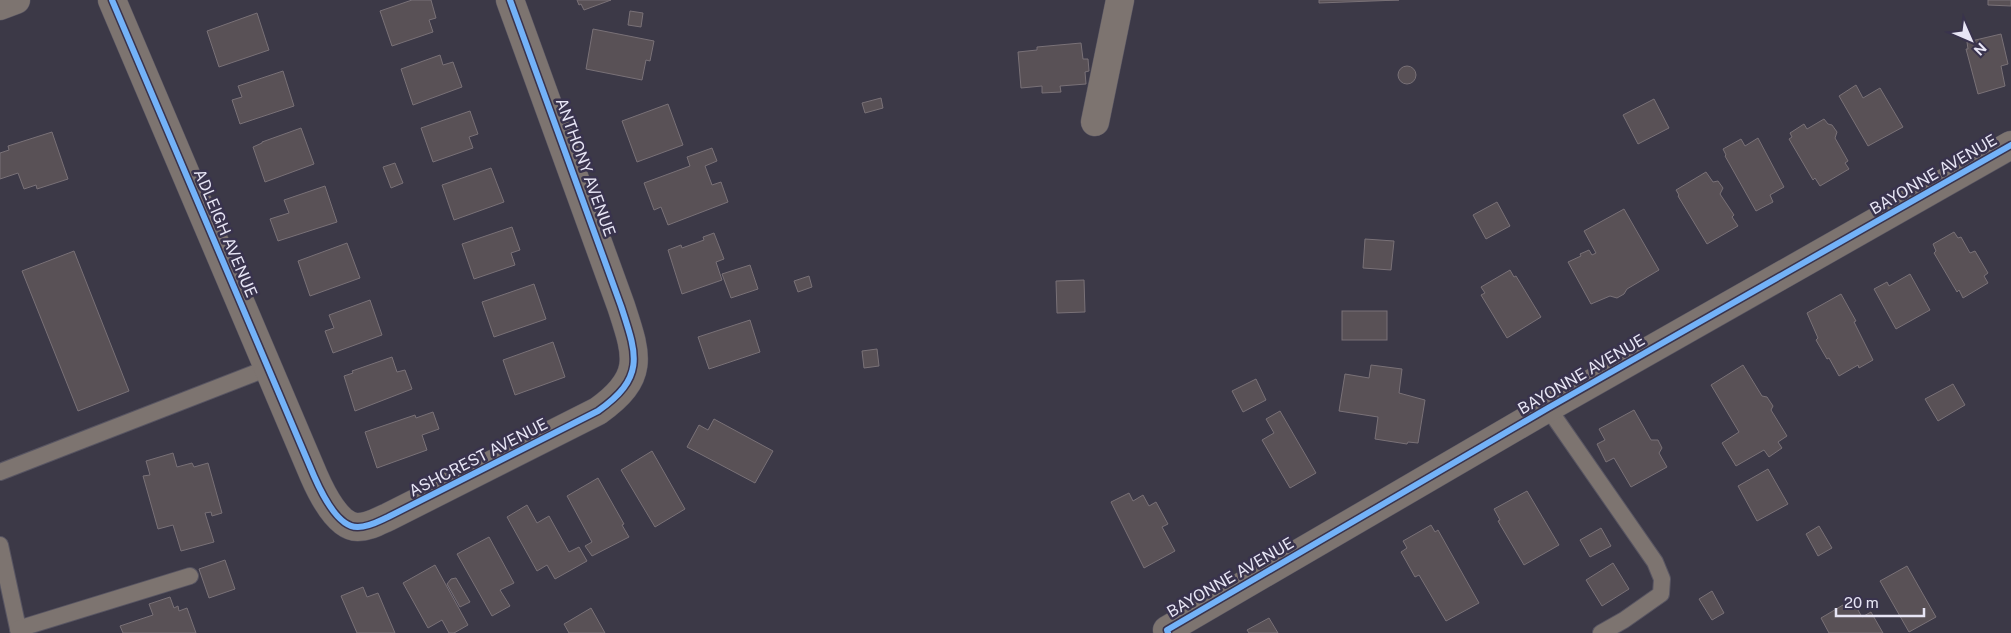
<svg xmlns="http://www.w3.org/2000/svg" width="2011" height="633" viewBox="0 0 2011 633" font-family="'Public Sans',sans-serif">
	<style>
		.building { fill: #595156; stroke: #797177 }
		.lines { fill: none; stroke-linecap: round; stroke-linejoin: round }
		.lane-casing { stroke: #585562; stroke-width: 18 }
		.street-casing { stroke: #585562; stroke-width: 29 }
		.lane { stroke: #7d7470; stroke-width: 16 }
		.street { stroke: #7d7470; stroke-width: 28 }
		.cycleway-casing { stroke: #39334d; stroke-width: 9 }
		.cycleway { stroke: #73b2f8; stroke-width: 6 }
		.labels { text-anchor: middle; stroke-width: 5; stroke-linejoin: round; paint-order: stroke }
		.street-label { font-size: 16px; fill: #e7e5f5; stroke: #39334d }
	</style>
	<rect width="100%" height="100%" fill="#3c3947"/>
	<g class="building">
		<path d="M 412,0 L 431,0 L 436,18 L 429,20 L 433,32 L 392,46 L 380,11 Z"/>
		<path d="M 577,0 L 611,0 L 584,10 L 581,4 L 579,5 Z"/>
		<path d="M 1319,0 L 1399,0 L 1319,3 Z"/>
		<path d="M 1988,0 L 2011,0 L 2011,6 L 1988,5 Z"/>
		<path d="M 630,11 L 643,13 L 641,27 L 628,25 Z"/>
		<path d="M 257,13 L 269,50 L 219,67 L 207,31 Z"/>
		<path d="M 593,29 L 654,41 L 650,61 L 646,60 L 642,80 L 586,69 Z"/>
		<path d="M 2001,34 L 2008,64 L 2001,66 L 2005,86 L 1978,94 L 1966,49 L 1968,49 L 1967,42 Z"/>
		<path d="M 1081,43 L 1083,59 L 1088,59 L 1089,71 L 1085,72 L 1086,84 L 1060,86 L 1061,92 L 1042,93 L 1042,86 L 1021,88 L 1018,52 L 1037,50 L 1037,47 Z"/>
		<path d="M 440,55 L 443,65 L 453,62 L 462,87 L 413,105 L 401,69 Z"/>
		<circle cx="1407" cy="75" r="9"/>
		<path d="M 283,71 L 294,106 L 240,124 L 232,100 L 242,97 L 238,86 Z"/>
		<path d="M 1856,85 L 1863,98 L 1880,88 L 1903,127 L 1868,146 L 1839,96 Z"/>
		<path d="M 881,98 L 883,108 L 865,113 L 862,103 Z"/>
		<path d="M 1654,99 L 1669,128 L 1638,144 L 1623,115 Z"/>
		<path d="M 668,104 L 683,145 L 637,162 L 622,121 Z"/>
		<path d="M 470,111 L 478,134 L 469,137 L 473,148 L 433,162 L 421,128 Z"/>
		<path d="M 1824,119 L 1828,124 L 1832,125 L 1837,132 L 1835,138 L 1848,161 L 1845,163 L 1849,169 L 1820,186 L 1815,178 L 1813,180 L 1789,139 L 1792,137 L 1790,133 L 1804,124 L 1807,129 Z"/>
		<path d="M 301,128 L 314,164 L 265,182 L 253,147 L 262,143 L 262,142 Z"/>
		<path d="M 52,132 L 68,179 L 37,189 L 36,185 L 24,189 L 18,173 L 0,179 L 0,153 L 9,150 L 8,146 Z"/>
		<path d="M 1758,138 L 1784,187 L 1770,195 L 1773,202 L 1756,211 L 1725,156 L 1726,155 L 1723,149 L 1741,139 L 1745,146 Z"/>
		<path d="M 712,148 L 717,161 L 705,166 L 712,185 L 721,182 L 728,202 L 668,225 L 661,207 L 654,210 L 644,183 L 690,166 L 687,157 Z"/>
		<path d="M 395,163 L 403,183 L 391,188 L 383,167 Z"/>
		<path d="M 491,168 L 504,202 L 454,220 L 442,185 Z"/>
		<path d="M 1706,172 L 1713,182 L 1718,181 L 1723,188 L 1720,194 L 1734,215 L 1732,217 L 1738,226 L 1707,244 L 1678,196 L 1679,195 L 1676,190 Z"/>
		<path d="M 325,186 L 337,222 L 278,241 L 270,219 L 289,213 L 284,200 Z"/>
		<path d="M 1497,202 L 1510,226 L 1486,239 L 1473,215 Z"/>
		<path d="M 1624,209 L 1659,270 L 1627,289 L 1624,294 L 1617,298 L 1610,296 L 1591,304 L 1568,262 L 1581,256 L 1580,254 L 1589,250 L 1592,255 L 1596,253 L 1584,231 Z"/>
		<path d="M 512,227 L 520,250 L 511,253 L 515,265 L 474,279 L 462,244 Z"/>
		<path d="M 1954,232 L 1958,238 L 1961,237 L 1970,253 L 1975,251 L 1988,273 L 1984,276 L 1988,283 L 1963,298 L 1959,290 L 1957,292 L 1934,253 L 1936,251 L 1933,244 Z"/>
		<path d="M 714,233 L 724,259 L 716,262 L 722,280 L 682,294 L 668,250 L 681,245 L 682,248 L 704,240 L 703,237 Z"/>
		<path d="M 1365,239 L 1394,241 L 1391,270 L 1363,268 Z"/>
		<path d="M 347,243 L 360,278 L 310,296 L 298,261 Z"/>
		<path d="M 74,251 L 129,391 L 78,411 L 22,271 Z"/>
		<path d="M 750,265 L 758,289 L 731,298 L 722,274 Z"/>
		<path d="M 1510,270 L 1514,277 L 1516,276 L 1541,317 L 1507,338 L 1481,295 L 1485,293 L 1481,287 Z"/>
		<path d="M 1910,274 L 1930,310 L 1896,329 L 1874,289 L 1887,282 L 1889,286 Z"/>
		<path d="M 809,276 L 812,287 L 798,292 L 794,281 Z"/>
		<path d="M 1084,280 L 1085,312 L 1057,313 L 1056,281 Z"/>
		<path d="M 534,284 L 546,319 L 494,337 L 482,302 Z"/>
		<path d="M 1841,294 L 1856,321 L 1854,322 L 1873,360 L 1859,368 L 1858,365 L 1839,376 L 1829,358 L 1827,359 L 1816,340 L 1818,338 L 1807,313 Z"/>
		<path d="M 370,300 L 382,335 L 333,353 L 325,331 L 334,328 L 329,315 Z"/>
		<rect x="1342" y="311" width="45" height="29"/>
		<path d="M 750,320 L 760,352 L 709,369 L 698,337 Z"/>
		<path d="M 553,342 L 565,377 L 515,395 L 503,360 Z"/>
		<path d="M 877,349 L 879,366 L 864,368 L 862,351 Z"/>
		<path d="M 392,357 L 397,372 L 405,370 L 412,389 L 355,411 L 344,376 L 353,373 L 352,371 Z"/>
		<path d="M 1371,365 L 1402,369 L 1399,393 L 1425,400 L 1418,443 L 1408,442 L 1407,444 L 1375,439 L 1378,417 L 1339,411 L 1345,374 L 1369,378 Z"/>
		<path d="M 1743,365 L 1762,396 L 1767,397 L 1773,406 L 1771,410 L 1787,436 L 1778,442 L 1782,448 L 1769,457 L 1764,450 L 1736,466 L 1722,443 L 1739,432 L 1711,385 Z"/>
		<path d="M 1256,379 L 1266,400 L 1243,412 L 1232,391 Z"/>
		<path d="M 1953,384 L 1965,405 L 1938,421 L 1925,399 Z"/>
		<path d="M 1634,410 L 1651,440 L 1658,440 L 1662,448 L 1659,453 L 1667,467 L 1631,487 L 1614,458 L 1606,462 L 1597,444 L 1605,440 L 1599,429 Z"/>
		<path d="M 1280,411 L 1316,473 L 1290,488 L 1262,440 L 1274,433 L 1266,419 Z"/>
		<path d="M 433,412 L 439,429 L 422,435 L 427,450 L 377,468 L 365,432 L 415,415 L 416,418 Z"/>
		<path d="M 714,419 L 773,451 L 755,483 L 687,447 L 699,425 L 708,430 Z"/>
		<path d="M 652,451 L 685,509 L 655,527 L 621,470 Z"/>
		<path d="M 173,453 L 177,467 L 192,463 L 194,467 L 208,463 L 222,513 L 212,516 L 211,512 L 205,513 L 214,542 L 181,551 L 173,525 L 158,529 L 143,476 L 150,475 L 146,461 Z"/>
		<path d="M 1768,469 L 1788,504 L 1757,521 L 1738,486 Z"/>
		<path d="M 598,478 L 624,524 L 622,525 L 629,537 L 592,556 L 585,546 L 592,542 L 567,496 Z"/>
		<path d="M 1527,491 L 1559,545 L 1524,565 L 1498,521 L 1500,520 L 1494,509 Z"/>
		<path d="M 1129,493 L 1133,501 L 1143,495 L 1149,506 L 1156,502 L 1168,524 L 1162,527 L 1175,551 L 1144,568 L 1111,502 Z"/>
		<path d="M 527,505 L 537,523 L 549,516 L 569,552 L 579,547 L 587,561 L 555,579 L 547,565 L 537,571 L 507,517 Z"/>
		<path d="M 1431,525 L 1435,532 L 1438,530 L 1479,603 L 1446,621 L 1419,575 L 1415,577 L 1401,552 L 1407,548 L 1403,541 Z"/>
		<path d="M 1819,526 L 1832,548 L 1818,556 L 1806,534 Z"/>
		<path d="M 1601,528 L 1611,546 L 1590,557 L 1580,540 Z"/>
		<path d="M 489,537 L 514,583 L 500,590 L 510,606 L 492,616 L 457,554 Z"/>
		<path d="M 225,560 L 235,589 L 209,598 L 199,569 Z"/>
		<path d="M 1613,563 L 1629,589 L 1602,606 L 1586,580 Z"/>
		<path d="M 435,565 L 468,625 L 454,633 L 449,633 L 442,620 L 428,628 L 403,583 Z"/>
		<path d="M 1907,566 L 1936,617 L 1909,632 L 1880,581 Z"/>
		<path d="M 456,578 L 470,602 L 460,607 L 447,584 L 451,579 Z"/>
		<path d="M 363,587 L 367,597 L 378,593 L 395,633 L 357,633 L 341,596 Z"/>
		<path d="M 1712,591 L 1724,613 L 1712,620 L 1699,599 Z"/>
		<path d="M 170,597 L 174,608 L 178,606 L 179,611 L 187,608 L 196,633 L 123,633 L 120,626 L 153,615 L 149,604 Z"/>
		<path d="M 1854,603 L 1862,617 L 1871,612 L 1883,633 L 1829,633 L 1821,618 L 1843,605 L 1845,608 Z"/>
		<path d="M 591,608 L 605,633 L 569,633 L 564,624 Z"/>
		<path d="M 1269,618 L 1278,633 L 1249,633 L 1247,630 Z"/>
	</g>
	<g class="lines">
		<defs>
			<g id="lane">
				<path d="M 1548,408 L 1655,562 L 1662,579 L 1661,594 L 1624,620 L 1601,633"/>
				<path d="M 0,472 L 268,368"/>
				<path d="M 0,545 L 19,633"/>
				<path d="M 18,629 L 190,576"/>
			</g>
			<g id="street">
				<path d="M 112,0 L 314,476 C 321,492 338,528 358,527 C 369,527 379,521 388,517 L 598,411 C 646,377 637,355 621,306 L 510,0"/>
				<path d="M 0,6 L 16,0"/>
				<path d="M 1095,122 L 1120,0"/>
				<path d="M 1168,633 L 1167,630 L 1548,408 L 2011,145"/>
			</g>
		</defs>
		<use href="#lane" class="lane-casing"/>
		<use href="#street" class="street-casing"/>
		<use href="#lane" class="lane"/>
		<use href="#street" class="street"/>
		<defs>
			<g id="cycleway">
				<path d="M 112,0 L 314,476 C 321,492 338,528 358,527 C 369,527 379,521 388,517 L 598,411 C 646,377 637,355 621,306 L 510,0"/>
				<path d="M 1168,633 L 1167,630 L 1548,408 L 2011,145"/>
			</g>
		</defs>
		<use href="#cycleway" class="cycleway-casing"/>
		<use href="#cycleway" class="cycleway"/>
	</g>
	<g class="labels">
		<g class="street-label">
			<text transform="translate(586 167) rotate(70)" y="6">ANTHONY AVENUE</text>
			<text transform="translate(1933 174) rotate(-30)" y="6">BAYONNE AVENUE</text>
			<text transform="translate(226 233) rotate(67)" y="6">ADLEIGH AVENUE</text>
			<text transform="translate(1581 374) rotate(-30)" y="6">BAYONNE AVENUE</text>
			<text transform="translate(478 457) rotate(-27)" y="6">ASHCREST AVENUE</text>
			<text transform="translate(1230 577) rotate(-30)" y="6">BAYONNE AVENUE</text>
		</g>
	</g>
	<g transform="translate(1971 40) rotate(135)" stroke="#39334d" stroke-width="4" paint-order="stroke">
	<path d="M0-4L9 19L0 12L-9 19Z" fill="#e7e5f5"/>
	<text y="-8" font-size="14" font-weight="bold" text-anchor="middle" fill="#e7e5f5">N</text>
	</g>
	<path d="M1836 608v8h88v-8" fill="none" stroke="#e7e5f5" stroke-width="2.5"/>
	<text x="1844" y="608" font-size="15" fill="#e7e5f5" stroke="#39334d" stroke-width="4" paint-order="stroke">20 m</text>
</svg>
